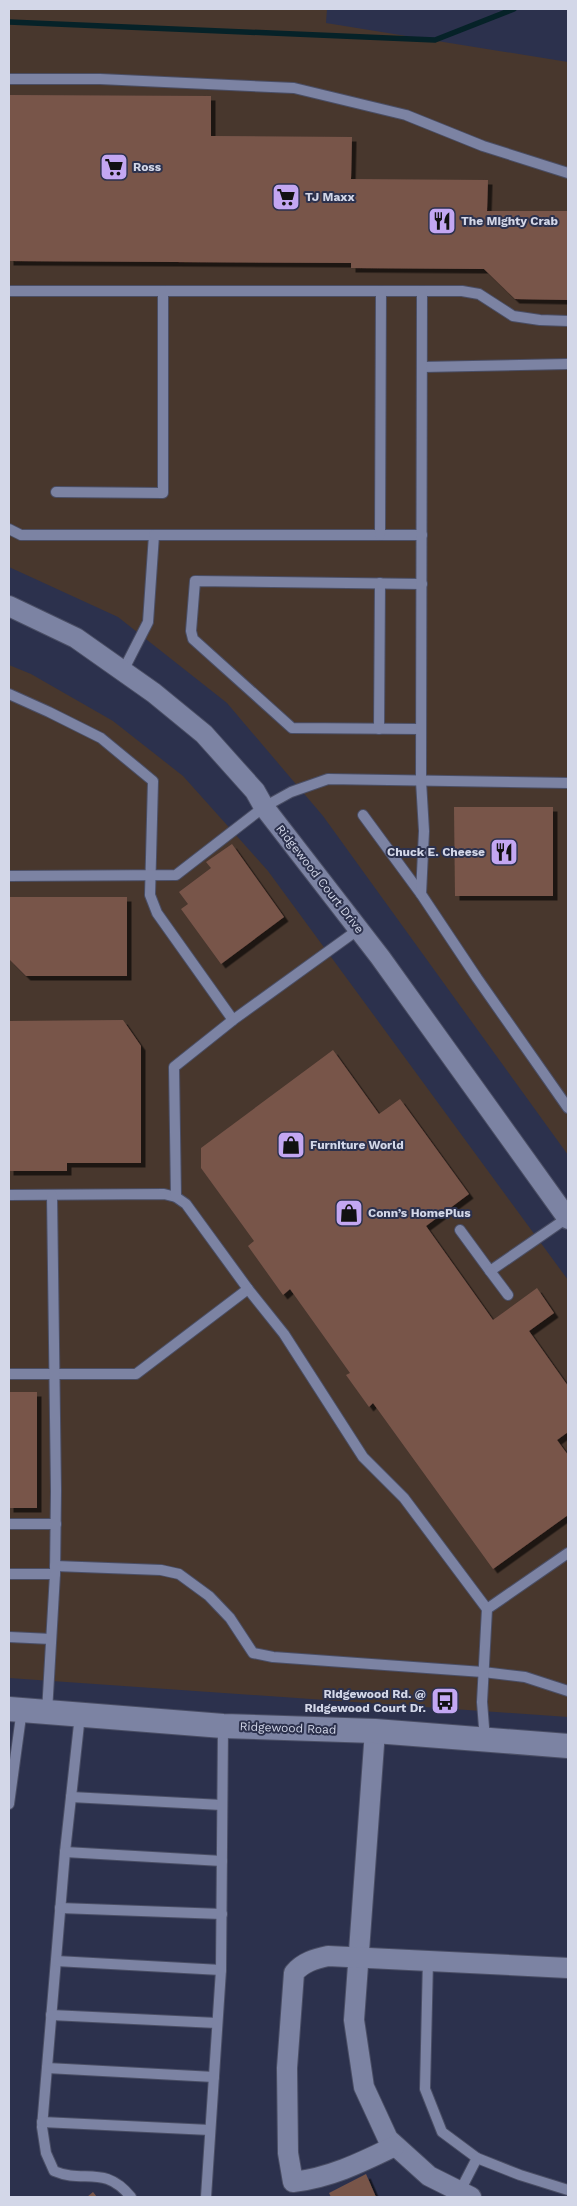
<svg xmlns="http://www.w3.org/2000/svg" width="577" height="2206" viewBox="0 0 577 2206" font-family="'Work Sans',sans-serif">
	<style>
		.commercial { fill: #48372d }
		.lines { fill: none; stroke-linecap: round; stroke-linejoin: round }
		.stream { stroke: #062228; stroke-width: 5.5 }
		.building { fill: #78554a; filter: url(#shadow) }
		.service-casing { stroke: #4a4e65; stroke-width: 12 }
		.minor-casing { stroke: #4a4e65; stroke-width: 22 }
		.tertiary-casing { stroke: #4a4e65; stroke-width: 26 }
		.service { stroke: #7c83a3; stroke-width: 10 }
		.minor { stroke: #7c83a3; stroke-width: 20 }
		.tertiary { stroke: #7c83a3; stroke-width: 24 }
		.labels { text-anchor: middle; stroke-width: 4; stroke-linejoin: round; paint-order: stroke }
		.poi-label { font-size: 12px; font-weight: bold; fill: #d3d7e8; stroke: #2c314d; text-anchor: start }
		.street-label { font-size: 12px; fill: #d3d7e8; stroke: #2c314d }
	</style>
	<defs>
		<filter id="shadow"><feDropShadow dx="4.5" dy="4.5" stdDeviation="0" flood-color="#0009"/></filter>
	</defs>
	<rect width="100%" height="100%" fill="#2c314d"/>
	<g class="commercial">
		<path d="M 9,9 L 327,9 L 326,23 L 568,62 L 568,1155 L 323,816 L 227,703 L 118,617 L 9,567 Z"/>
		<path d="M 9,665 L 31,674 L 113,721 L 183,776 L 268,871 L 568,1280 L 568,1717 L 9,1678 Z"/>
	</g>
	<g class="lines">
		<path class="stream" d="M 9,22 L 435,40 L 514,9"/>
	</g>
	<g class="building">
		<path d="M 9,95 L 211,96 L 211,136 L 352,137 L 351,179 L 488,180 L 487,211 L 568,211 L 568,300 L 515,299 L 484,269 L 351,268 L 351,263 L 9,261 Z"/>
		<path d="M 454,807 L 553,807 L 553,896 L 455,896 Z"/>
		<path d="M 232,844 L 284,917 L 221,964 L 181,909 L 188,904 L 179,892 L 211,868 L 206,862 Z"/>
		<path d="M 10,897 L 127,897 L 127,976 L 26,976 L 10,960 Z"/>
		<path d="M 123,1020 L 141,1046 L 141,1163 L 67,1163 L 67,1171 L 9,1171 L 9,1021 Z"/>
		<path d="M 333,1050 L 379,1114 L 400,1099 L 469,1194 L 426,1226 L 493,1320 L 537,1288 L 554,1313 L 529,1331 L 568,1386 L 568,1432 L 557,1440 L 568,1455 L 568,1515 L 493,1569 L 373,1403 L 369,1407 L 346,1375 L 350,1373 L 290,1289 L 283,1295 L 248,1246 L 254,1241 L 201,1168 L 201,1148 Z"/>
		<rect x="9" y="1392" width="28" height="116"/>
		<path d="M 366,2174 L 376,2197 L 331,2197 L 329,2193 Z"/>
		<path d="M 93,2192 L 97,2197 L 87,2197 Z"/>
	</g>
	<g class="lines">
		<defs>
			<g id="service">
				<path d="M 9,79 L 100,79 L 294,88 L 406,115 L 483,146 L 568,173"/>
				<path d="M 9,291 L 462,291 L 479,294 L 513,316 L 540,320 L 568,321"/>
				<path d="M 422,367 L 568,364"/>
				<path d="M 56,492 L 163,493 L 163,291"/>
				<path d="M 9,529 L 21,535 L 154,535 L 148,622 L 123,671"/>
				<path d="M 154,535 L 422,535"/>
				<path d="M 380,535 L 381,291"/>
				<path d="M 9,694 L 49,712 L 101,738 L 153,781 L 150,895 L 157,913 L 233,1020"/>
				<path d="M 379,729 L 380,583"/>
				<path d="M 421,729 L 292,728 L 193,639 L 191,631 L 195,581 L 422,584"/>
				<path d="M 363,815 L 421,894 L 477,978 L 568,1108"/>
				<path d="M 9,876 L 176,875 L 264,807 L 291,792 L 328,779 L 568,783"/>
				<path d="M 421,894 L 424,831 L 421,781 L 422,291"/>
				<path d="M 9,1195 L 164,1194 L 176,1197 L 186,1204 L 248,1289 L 284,1334 L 363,1457 L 404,1498 L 487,1609"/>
				<path d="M 176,1197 L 174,1067 L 233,1020 L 359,929"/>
				<path d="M 460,1230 L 490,1271 L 567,1218"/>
				<path d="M 490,1271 L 508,1295"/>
				<path d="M 9,1374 L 136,1374 L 248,1289"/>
				<path d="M 9,1524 L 56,1524"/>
				<path d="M 55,1566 L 161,1570 L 179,1574 L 209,1596 L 230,1618 L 253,1653 L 273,1657 L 483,1672 L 525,1677 L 568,1691"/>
				<path d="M 9,1574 L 55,1574"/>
				<path d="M 9,1637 L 51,1639"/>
				<path d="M 47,1712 L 55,1574 L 56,1491 L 52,1195"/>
				<path d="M 80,1715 L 65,1852 L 42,2127 L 46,2153 L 54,2171 C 84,2184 104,2164 131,2197"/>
				<path d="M 485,1740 L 482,1702 L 487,1609 L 568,1553"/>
				<path d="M 71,1797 L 222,1805"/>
				<path d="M 9,1804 L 22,1709"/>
				<path d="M 65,1852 L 222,1861"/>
				<path d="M 60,1908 L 222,1914"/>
				<path d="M 428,1960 L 425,2089 L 442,2132 L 477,2158 L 520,2175 L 568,2190"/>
				<path d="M 56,1961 L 221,1970"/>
				<path d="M 51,2015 L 217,2023"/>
				<path d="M 47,2068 L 214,2077"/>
				<path d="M 42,2122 L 210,2130"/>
				<path d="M 460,2191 L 477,2158"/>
				<path d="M 206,2197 L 221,1970 L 223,1726"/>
			</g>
			<g id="minor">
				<path d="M 9,606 L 76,638 L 154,693 L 204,734 L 255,791 L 264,807 L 380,957 L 568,1219"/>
				<path d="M 375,1731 L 354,2020 L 364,2087 L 388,2139 L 429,2176 L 471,2197"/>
				<path d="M 395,2146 C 362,2162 330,2178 293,2182 L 288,2153 L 287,2068 L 294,1973 C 303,1962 315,1959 328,1956 L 568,1968"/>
			</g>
			<path id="tertiary" d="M 9,1709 L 223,1726 L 375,1731 L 568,1746"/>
		</defs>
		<use href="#service" class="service-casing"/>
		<use href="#minor" class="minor-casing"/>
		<use href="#tertiary" class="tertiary-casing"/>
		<use href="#service" class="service"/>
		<use href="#minor" class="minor"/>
		<use href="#tertiary" class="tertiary"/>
	</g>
	<defs>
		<symbol id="supermarket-square" viewBox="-11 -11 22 22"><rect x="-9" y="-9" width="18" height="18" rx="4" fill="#c3a7f2" stroke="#2c314d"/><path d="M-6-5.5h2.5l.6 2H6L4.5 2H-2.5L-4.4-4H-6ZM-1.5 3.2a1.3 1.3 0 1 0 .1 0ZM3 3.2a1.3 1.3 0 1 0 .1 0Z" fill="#111"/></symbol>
		<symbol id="restaurant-square" viewBox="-11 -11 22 22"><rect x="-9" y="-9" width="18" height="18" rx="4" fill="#c3a7f2" stroke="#2c314d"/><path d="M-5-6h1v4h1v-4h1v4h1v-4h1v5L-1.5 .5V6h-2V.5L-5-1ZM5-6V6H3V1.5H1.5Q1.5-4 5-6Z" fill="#111"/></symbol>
		<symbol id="shop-square" viewBox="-11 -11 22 22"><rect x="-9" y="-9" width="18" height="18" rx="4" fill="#c3a7f2" stroke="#2c314d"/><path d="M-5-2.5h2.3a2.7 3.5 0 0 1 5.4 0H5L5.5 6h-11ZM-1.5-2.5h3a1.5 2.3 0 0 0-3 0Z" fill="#111"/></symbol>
		<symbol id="bus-square" viewBox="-11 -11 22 22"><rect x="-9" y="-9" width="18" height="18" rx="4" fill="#c3a7f2" stroke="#2c314d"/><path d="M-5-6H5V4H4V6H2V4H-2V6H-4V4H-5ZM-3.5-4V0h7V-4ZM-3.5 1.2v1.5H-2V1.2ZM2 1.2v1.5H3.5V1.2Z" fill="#111"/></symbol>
	</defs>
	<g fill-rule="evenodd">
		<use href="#supermarket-square" x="98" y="151" width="32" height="32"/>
		<use href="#supermarket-square" x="270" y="181" width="32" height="32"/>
		<use href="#restaurant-square" x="426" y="205" width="32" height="32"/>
		<use href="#restaurant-square" x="488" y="836" width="32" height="32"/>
		<use href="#shop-square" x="275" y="1129" width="32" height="32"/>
		<use href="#shop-square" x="333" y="1197" width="32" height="32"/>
		<use href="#bus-square" x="429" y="1685" width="32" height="32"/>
	</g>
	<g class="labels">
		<g class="poi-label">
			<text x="133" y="171">Ross</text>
			<text x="305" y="201">TJ Maxx</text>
			<text x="461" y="225">The Mighty Crab</text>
			<text x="485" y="856" text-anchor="end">Chuck E. Cheese</text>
			<text x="310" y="1149">Furniture World</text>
			<text x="368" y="1217">Conn’s HomePlus</text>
			<text x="426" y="1698" text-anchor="end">Ridgewood Rd. @<tspan x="426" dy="14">Ridgewood Court Dr.</tspan></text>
		</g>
		<g class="street-label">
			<text transform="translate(320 879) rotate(52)" y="4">Ridgewood Court Drive</text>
			<text transform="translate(288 1728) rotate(2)" y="4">Ridgewood Road</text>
		</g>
	</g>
	<rect width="577" height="2206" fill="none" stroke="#d3d7e8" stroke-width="20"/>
</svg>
